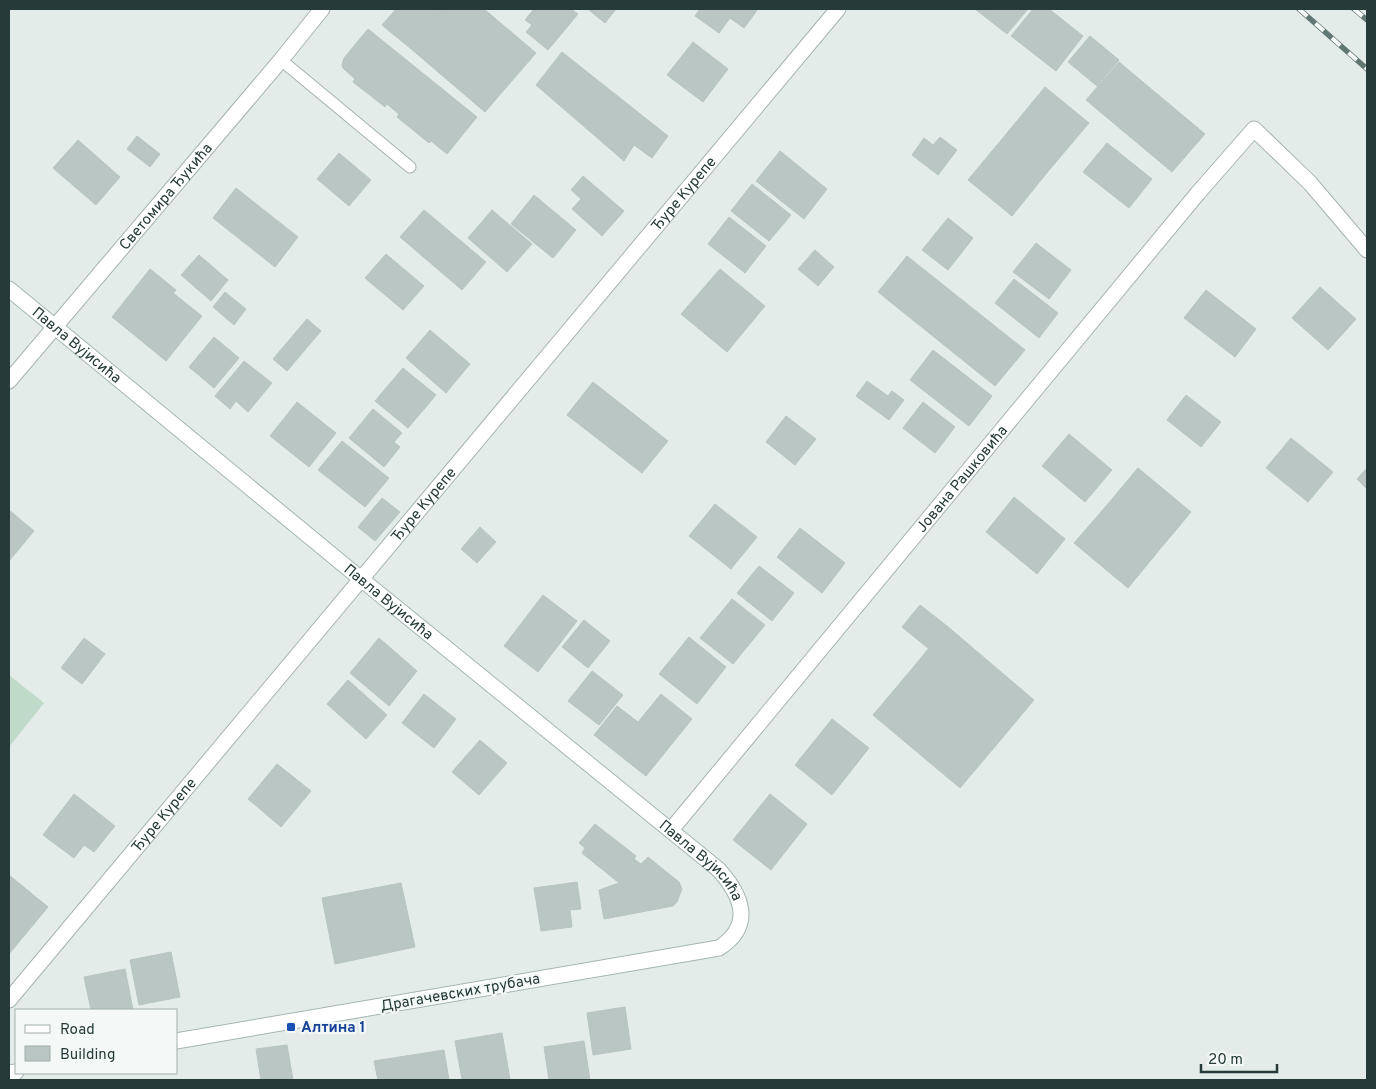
<svg xmlns="http://www.w3.org/2000/svg" width="1376" height="1089" viewBox="0 0 1376 1089" font-family="Overpass,sans-serif">
	<style>
		.green { fill: #c0daca }
		.building { fill: #bac6c3; stroke: #b7c5c1 }
		.lines { fill: none; stroke-linecap: round; stroke-linejoin: round }
		.lane-casing { stroke: #a7b3b1; stroke-width: 13 }
		.street-casing { stroke: #a7b3b1; stroke-width: 17 }
		.secondary-casing { stroke: #a4b6b2; stroke-width: 17 }
		.lane { stroke: #fff; stroke-width: 11 }
		.street { stroke: #fff; stroke-width: 15 }
		.secondary { stroke: #fff; stroke-width: 15 }
		.rail-casing { stroke: #607774; stroke-width: 5.5 }
		.rail { stroke: #f4f9f7; stroke-width: 4; stroke-dasharray: 11; stroke-linecap: butt }
		.transit-dot { fill: #1a4fb4; stroke: #f4f9f7; stroke-width: 2 }
		.labels { text-anchor: middle; stroke-width: 4.5; stroke-linejoin: round; paint-order: stroke }
		.street-label { font-size: 15px; fill: #263b39; stroke: #f4f9f7 }
		.transit-label { font-size: 15px; font-weight: bold; fill: #164399; stroke: #f4f9f7; text-anchor: start }
	</style>
	<rect width="100%" height="100%" fill="#e4ece9"/>
	<path class="green" d="M 9,675 L 44,703 L 9,747 Z"/>
	<g class="building">
		<path d="M 396,9 L 444,9 L 410,48 L 382,25 Z"/>
		<path d="M 444,9 L 484,9 L 536,53 L 485,112 L 410,48 Z"/>
		<path d="M 534,9 L 571,9 L 578,14 L 548,50 L 526,32 L 532,25 L 525,20 Z"/>
		<path d="M 591,9 L 616,9 L 605,23 L 589,10 Z"/>
		<path d="M 700,9 L 758,9 L 744,28 L 730,18 L 719,33 L 695,16 Z"/>
		<path d="M 975,9 L 1028,9 L 1007,34 Z"/>
		<path d="M 1033,9 L 1049,9 L 1083,36 L 1056,71 L 1011,36 Z"/>
		<path d="M 368,29 L 477,117 L 447,154 L 431,141 L 429,143 L 397,117 L 399,114 L 387,104 L 385,107 L 353,82 L 355,79 L 343,68 L 342,65 L 344,58 Z"/>
		<path d="M 1090,36 L 1119,60 L 1097,86 L 1068,62 Z"/>
		<path d="M 693,42 L 728,69 L 703,102 L 667,75 Z"/>
		<path d="M 562,52 L 668,136 L 652,158 L 634,145 L 624,161 L 536,85 Z"/>
		<path d="M 1119,62 L 1205,134 L 1172,172 L 1086,100 Z"/>
		<path d="M 1045,87 L 1089,123 L 1050,169 L 1007,133 Z"/>
		<path d="M 1007,133 L 1050,169 L 1012,216 L 968,180 Z"/>
		<path d="M 137,136 L 160,154 L 150,167 L 127,149 Z"/>
		<path d="M 940,137 L 957,150 L 938,175 L 912,155 L 924,138 L 933,145 Z"/>
		<path d="M 78,140 L 120,177 L 96,205 L 53,168 Z"/>
		<path d="M 1107,143 L 1152,179 L 1129,208 L 1083,172 Z"/>
		<path d="M 780,151 L 827,189 L 804,219 L 756,181 Z"/>
		<path d="M 339,153 L 371,180 L 349,206 L 317,179 Z"/>
		<path d="M 583,176 L 624,211 L 602,236 L 572,209 L 581,199 L 571,190 Z"/>
		<path d="M 752,184 L 791,215 L 769,241 L 731,211 Z"/>
		<path d="M 236,188 L 298,237 L 275,267 L 213,218 Z"/>
		<path d="M 534,195 L 576,230 L 553,258 L 511,224 Z"/>
		<path d="M 424,210 L 486,262 L 462,290 L 400,237 Z"/>
		<path d="M 492,210 L 532,244 L 507,272 L 468,238 Z"/>
		<path d="M 729,217 L 766,246 L 745,273 L 708,244 Z"/>
		<path d="M 948,218 L 973,238 L 948,270 L 922,250 Z"/>
		<path d="M 1036,243 L 1071,270 L 1049,299 L 1013,272 Z"/>
		<path d="M 815,250 L 834,267 L 818,286 L 798,269 Z"/>
		<path d="M 386,254 L 424,286 L 403,310 L 365,278 Z"/>
		<path d="M 199,255 L 228,280 L 211,301 L 181,275 Z"/>
		<path d="M 907,256 L 1025,350 L 995,386 L 878,292 Z"/>
		<path d="M 150,269 L 176,290 L 138,338 L 112,317 Z"/>
		<path d="M 720,269 L 765,306 L 746,329 L 701,291 Z"/>
		<path d="M 1014,279 L 1058,313 L 1039,338 L 995,303 Z"/>
		<path d="M 1320,287 L 1356,319 L 1328,350 L 1292,318 Z"/>
		<path d="M 1206,290 L 1256,329 L 1235,357 L 1184,318 Z"/>
		<path d="M 701,291 L 746,329 L 727,352 L 681,314 Z"/>
		<path d="M 225,292 L 246,309 L 234,325 L 213,307 Z"/>
		<path d="M 173,293 L 202,316 L 166,361 L 138,338 Z"/>
		<path d="M 307,319 L 321,331 L 287,371 L 273,359 Z"/>
		<path d="M 430,330 L 470,364 L 446,393 L 406,358 Z"/>
		<path d="M 214,337 L 239,358 L 214,388 L 189,367 Z"/>
		<path d="M 933,350 L 992,396 L 969,426 L 910,380 Z"/>
		<path d="M 244,361 L 272,383 L 248,412 L 236,401 L 230,409 L 215,396 Z"/>
		<path d="M 403,368 L 436,395 L 408,428 L 375,401 Z"/>
		<path d="M 867,381 L 888,396 L 892,391 L 904,400 L 889,420 L 856,396 Z"/>
		<path d="M 593,382 L 668,441 L 642,473 L 567,415 Z"/>
		<path d="M 1186,395 L 1221,422 L 1201,447 L 1167,420 Z"/>
		<path d="M 297,402 L 336,433 L 309,467 L 270,436 Z"/>
		<path d="M 923,402 L 955,427 L 935,453 L 903,428 Z"/>
		<path d="M 373,409 L 402,433 L 394,442 L 400,447 L 384,467 L 349,438 Z"/>
		<path d="M 786,416 L 816,439 L 795,465 L 766,442 Z"/>
		<path d="M 1069,434 L 1112,470 L 1085,502 L 1042,466 Z"/>
		<path d="M 1291,438 L 1333,472 L 1308,502 L 1266,468 Z"/>
		<path d="M 342,441 L 389,478 L 365,507 L 318,470 Z"/>
		<path d="M 1138,468 L 1191,512 L 1160,549 L 1107,505 Z"/>
		<path d="M 1367,468 L 1367,489 L 1357,479 Z"/>
		<path d="M 1014,497 L 1065,539 L 1037,574 L 986,532 Z"/>
		<path d="M 382,498 L 400,512 L 375,541 L 358,527 Z"/>
		<path d="M 715,504 L 757,537 L 731,569 L 689,536 Z"/>
		<path d="M 1107,505 L 1160,549 L 1128,588 L 1074,543 Z"/>
		<path d="M 9,510 L 34,531 L 9,561 Z"/>
		<path d="M 480,527 L 496,542 L 477,563 L 461,549 Z"/>
		<path d="M 800,528 L 845,563 L 822,593 L 777,557 Z"/>
		<path d="M 759,566 L 794,593 L 772,621 L 737,593 Z"/>
		<path d="M 543,595 L 577,621 L 538,672 L 504,646 Z"/>
		<path d="M 732,599 L 765,625 L 733,664 L 700,638 Z"/>
		<path d="M 920,605 L 947,626 L 929,649 L 902,627 Z"/>
		<path d="M 584,620 L 610,641 L 588,668 L 562,647 Z"/>
		<path d="M 947,626 L 1034,700 L 998,743 L 911,670 Z"/>
		<path d="M 689,637 L 726,667 L 697,704 L 659,674 Z"/>
		<path d="M 84,638 L 105,654 L 82,684 L 61,668 Z"/>
		<path d="M 379,638 L 417,671 L 389,706 L 350,673 Z"/>
		<path d="M 911,670 L 998,743 L 960,788 L 873,715 Z"/>
		<path d="M 592,671 L 623,695 L 599,725 L 568,701 Z"/>
		<path d="M 348,680 L 387,715 L 366,739 L 327,704 Z"/>
		<path d="M 424,694 L 456,719 L 434,748 L 402,723 Z"/>
		<path d="M 661,694 L 692,719 L 646,776 L 594,735 L 617,706 L 638,722 Z"/>
		<path d="M 832,719 L 869,748 L 832,795 L 795,765 Z"/>
		<path d="M 480,740 L 507,763 L 479,795 L 452,772 Z"/>
		<path d="M 277,764 L 311,791 L 281,827 L 248,799 Z"/>
		<path d="M 74,794 L 115,826 L 94,852 L 84,845 L 74,858 L 43,835 Z"/>
		<path d="M 770,794 L 807,824 L 771,870 L 733,840 Z"/>
		<path d="M 595,824 L 636,856 L 634,859 L 641,864 L 648,857 L 679,882 L 682,889 L 677,902 L 673,906 L 604,919 L 599,890 L 619,883 L 582,853 L 585,848 L 579,843 Z"/>
		<path d="M 9,875 L 48,907 L 9,954 Z"/>
		<path d="M 577,882 L 581,909 L 570,910 L 572,927 L 541,931 L 534,888 Z"/>
		<path d="M 401,883 L 415,947 L 335,964 L 322,898 Z"/>
		<path d="M 171,952 L 180,997 L 139,1005 L 130,960 Z"/>
		<path d="M 125,969 L 133,1010 L 91,1010 L 84,977 Z"/>
		<path d="M 625,1007 L 631,1049 L 593,1055 L 587,1013 Z"/>
		<path d="M 502,1033 L 510,1079 L 462,1080 L 455,1041 Z"/>
		<path d="M 584,1041 L 590,1080 L 549,1080 L 544,1047 Z"/>
		<path d="M 287,1045 L 293,1080 L 261,1080 L 256,1049 Z"/>
		<path d="M 444,1050 L 449,1080 L 378,1080 L 374,1061 Z"/>
	</g>
	<g class="lines">
		<defs>
			<path id="lane" d="M 281,60 L 410,167"/>
			<g id="street">
				<path id="s1" d="M 9,381 L 281,60 L 322,9"/>
				<path id="s2" d="M 671,830 L 1198,193 L 1254,129 L 1310,183 L 1367,250"/>
				<path id="s3" d="M 9,1000 L 838,9"/>
			</g>
			<g id="secondary">
				<path id="s4" d="M 9,289 L 361,579 L 718,869 C 741,894 755,925 719,948 L 176,1041"/>
				<path d="M 9,1073 L 16,1072"/>
			</g>
		</defs>
		<use href="#lane" class="lane-casing"/>
		<use href="#street" class="street-casing"/>
		<use href="#secondary" class="secondary-casing"/>
		<use href="#lane" class="lane"/>
		<use href="#street" class="street"/>
		<use href="#secondary" class="secondary"/>
		<defs>
			<g id="rail">
				<path d="M 1299,9 L 1367,69"/>
				<path d="M 1354,9 L 1367,20"/>
			</g>
		</defs>
		<use href="#rail" class="rail-casing"/>
		<use href="#rail" class="rail"/>
	</g>
	<rect class="transit-dot" x="286" y="1022" width="10" height="10" rx="2.5"/>
	<g class="labels">
		<g class="street-label">
			<text dy="5" stroke="none"><textPath href="#s3" startOffset="1051">Ђуре Курепе</textPath></text>
			<text dy="5" stroke="none"><textPath href="#s1" startOffset="242">Светомира Ђукића</textPath></text>
			<text dy="5" stroke="none"><textPath href="#s4" startOffset="88">Павла Вујисића</textPath></text>
			<text dy="5" stroke="none"><textPath href="#s2" startOffset="456">Јована Рашковића</textPath></text>
			<text dy="5" stroke="none"><textPath href="#s3" startOffset="646">Ђуре Курепе</textPath></text>
			<text dy="5" stroke="none"><textPath href="#s4" startOffset="492">Павла Вујисића</textPath></text>
			<text dy="5" stroke="none"><textPath href="#s3" startOffset="241">Ђуре Курепе</textPath></text>
			<text dy="5" stroke="none"><textPath href="#s4" startOffset="898">Павла Вујисића</textPath></text>
			<text transform="translate(460 992) rotate(-10)" y="5">Драгачевских трубача</text>
		</g>
		<g class="transit-label">
			<text x="301" y="1032">Алтина 1</text>
		</g>
	</g>
	<rect width="1376" height="1089" fill="none" stroke="#263b39" stroke-width="20"/>
	<rect x="15" y="1009" width="162" height="65" fill="#f4f9f7" stroke="#a2adab"/>
	<rect x="25" y="1025" width="25" height="8" fill="#ffffff" stroke="#a2adab"/>
	<text x="60" y="1034" font-size="15" fill="#263b39">Road</text>
	<rect x="25" y="1046" width="25" height="15" fill="#bac6c3" stroke="#a2adab"/>
	<text x="60" y="1059" font-size="15" fill="#263b39">Building</text>
	<path d="M1201 1064v8h76v-8" fill="none" stroke="#263b39" stroke-width="2.5"/>
	<text x="1208" y="1064" font-size="15" fill="#263b39" stroke="#f4f9f7" stroke-width="4" paint-order="stroke">20 m</text>
</svg>
